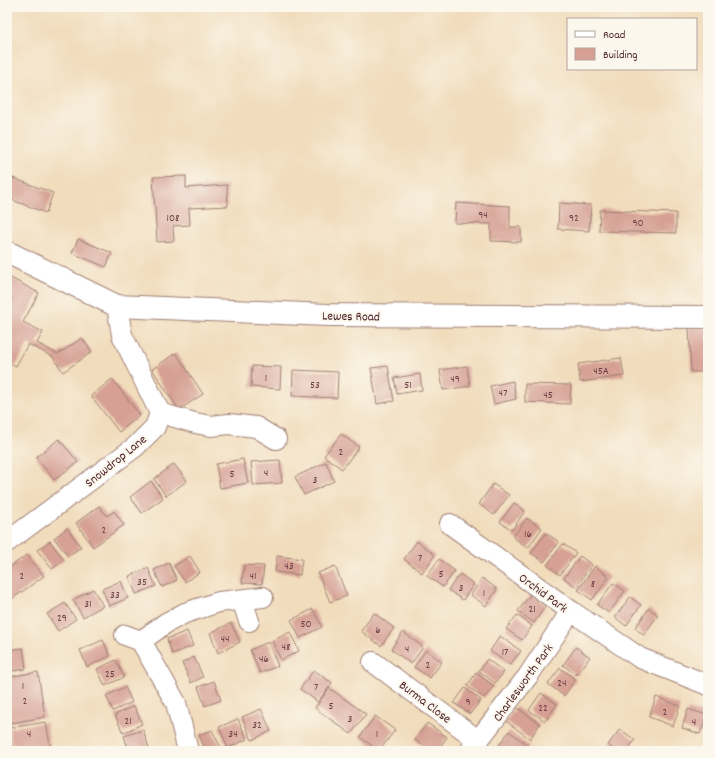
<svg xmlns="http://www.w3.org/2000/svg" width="715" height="758" viewBox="0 0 715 758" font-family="Dekko,sans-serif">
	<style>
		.building { fill: #d6a094 }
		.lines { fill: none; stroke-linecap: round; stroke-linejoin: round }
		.minor-casing { stroke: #9e7e73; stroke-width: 22 }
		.highway-casing { stroke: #9e7e73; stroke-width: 24 }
		.minor { stroke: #fff; stroke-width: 20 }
		.highway { stroke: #fff; stroke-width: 22 }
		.labels { text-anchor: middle; stroke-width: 4; stroke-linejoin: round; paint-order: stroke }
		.number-label { font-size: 11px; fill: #6d3f45 }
		.street-label { font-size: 13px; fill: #4a1f2b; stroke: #fbf7ec }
	</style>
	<rect width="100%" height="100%" fill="#fbf7ec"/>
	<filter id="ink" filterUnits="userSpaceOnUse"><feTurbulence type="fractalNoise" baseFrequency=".025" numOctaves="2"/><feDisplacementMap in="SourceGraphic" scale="8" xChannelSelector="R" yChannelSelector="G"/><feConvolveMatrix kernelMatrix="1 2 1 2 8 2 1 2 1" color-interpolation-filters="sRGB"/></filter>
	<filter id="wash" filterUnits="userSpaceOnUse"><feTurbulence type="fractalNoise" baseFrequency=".012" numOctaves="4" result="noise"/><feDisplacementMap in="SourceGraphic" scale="16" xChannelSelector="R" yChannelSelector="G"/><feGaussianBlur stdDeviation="0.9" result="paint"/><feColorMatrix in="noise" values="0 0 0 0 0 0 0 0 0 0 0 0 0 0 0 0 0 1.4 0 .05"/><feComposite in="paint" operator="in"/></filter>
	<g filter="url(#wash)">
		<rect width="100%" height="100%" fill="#f1dcbb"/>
		<g id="blocks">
			<g class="building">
				<path d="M 186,176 L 186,188 L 227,185 L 228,206 L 189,208 L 190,225 L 173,226 L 174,241 L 157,242 L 153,177 Z"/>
				<path d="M 13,178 L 53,193 L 46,213 L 7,198 L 7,193 Z"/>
				<path d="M 456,203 L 510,206 L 510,227 L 521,227 L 521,242 L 491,241 L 491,224 L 455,223 Z"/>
				<path d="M 559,203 L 591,205 L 589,231 L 558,229 Z"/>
				<path d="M 600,210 L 676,213 L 676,233 L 599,231 Z"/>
				<path d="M 78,239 L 112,253 L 106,267 L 72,253 Z"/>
				<path d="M 9,277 L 39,293 L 23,322 L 43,332 L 37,343 L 58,354 L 82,338 L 92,352 L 63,372 L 53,357 L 28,344 L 16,366 L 7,362 L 7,308 L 12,298 L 7,296 L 7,282 Z"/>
				<path d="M 689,328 L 708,328 L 708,372 L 691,372 Z"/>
				<path d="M 176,353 L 203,394 L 179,410 L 152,369 Z"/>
				<path d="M 621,358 L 624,376 L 580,382 L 578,364 Z"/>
				<path d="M 252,366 L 281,367 L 280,389 L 251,387 Z"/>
				<path d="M 388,366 L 394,401 L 377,404 L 371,368 Z"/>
				<path d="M 467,366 L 470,386 L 443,390 L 440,370 Z"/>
				<path d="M 293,370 L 338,372 L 337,398 L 292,396 Z"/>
				<path d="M 420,374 L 422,390 L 397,394 L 394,378 Z"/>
				<path d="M 112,379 L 140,415 L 119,432 L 91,396 Z"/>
				<path d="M 513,381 L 516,399 L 494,404 L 490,386 Z"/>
				<path d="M 525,384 L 571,385 L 570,404 L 525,402 Z"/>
				<path d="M 341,434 L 359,447 L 342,469 L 324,456 Z"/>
				<path d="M 59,439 L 78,462 L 54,480 L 36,457 Z"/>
				<path d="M 243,459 L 248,483 L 220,488 L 216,464 Z"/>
				<path d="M 280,460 L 282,483 L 253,485 L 251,462 Z"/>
				<path d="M 326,462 L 334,481 L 304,495 L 295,477 Z"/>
				<path d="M 174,464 L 187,481 L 166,496 L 154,479 Z"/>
				<path d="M 151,481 L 163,498 L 142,513 L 130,497 Z"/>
				<path d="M 493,484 L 509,495 L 494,515 L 479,504 Z"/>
				<path d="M 514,503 L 525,511 L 512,530 L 500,522 Z"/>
				<path d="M 99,506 L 107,516 L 114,511 L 124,525 L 93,547 L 76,523 Z"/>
				<path d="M 527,518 L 542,528 L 528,548 L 513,537 Z"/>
				<path d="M 67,528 L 81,547 L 68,556 L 54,538 Z"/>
				<path d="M 546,533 L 559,542 L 544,562 L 531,553 Z"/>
				<path d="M 50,541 L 64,560 L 52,569 L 37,550 Z"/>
				<path d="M 417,541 L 435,555 L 422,573 L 404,559 Z"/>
				<path d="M 563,544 L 576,553 L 560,575 L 547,565 Z"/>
				<path d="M 27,555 L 44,576 L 9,601 L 7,599 L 7,569 Z"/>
				<path d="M 190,556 L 200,572 L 185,582 L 174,566 Z"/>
				<path d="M 277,556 L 302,559 L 300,575 L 275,572 Z"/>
				<path d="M 580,556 L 592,565 L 576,587 L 564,578 Z"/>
				<path d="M 439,559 L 455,571 L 443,587 L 427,576 Z"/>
				<path d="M 169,563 L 177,580 L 162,587 L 154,570 Z"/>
				<path d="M 244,565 L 264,566 L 262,584 L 242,583 Z"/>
				<path d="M 335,566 L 347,596 L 330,602 L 318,573 Z"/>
				<path d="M 595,566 L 609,577 L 592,600 L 578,590 Z"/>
				<path d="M 148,568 L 156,586 L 136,594 L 129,576 Z"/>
				<path d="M 460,574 L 474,584 L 463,600 L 448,590 Z"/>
				<path d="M 482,578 L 497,589 L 486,606 L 471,595 Z"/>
				<path d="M 121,581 L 128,598 L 109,606 L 102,589 Z"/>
				<path d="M 613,583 L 625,591 L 609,613 L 597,605 Z"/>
				<path d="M 93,589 L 103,606 L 83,617 L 73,600 Z"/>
				<path d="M 531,594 L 546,605 L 534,623 L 518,611 Z"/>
				<path d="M 630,597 L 641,605 L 626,626 L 615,617 Z"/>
				<path d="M 65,603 L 76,619 L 58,631 L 47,614 Z"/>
				<path d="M 649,608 L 658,615 L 644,635 L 635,628 Z"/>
				<path d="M 313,609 L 322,627 L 300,638 L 291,620 Z"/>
				<path d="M 374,613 L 394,628 L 381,646 L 361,631 Z"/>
				<path d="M 517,615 L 532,626 L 522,640 L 506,629 Z"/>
				<path d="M 231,623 L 240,642 L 218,653 L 210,633 Z"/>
				<path d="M 9,627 L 12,645 L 7,646 L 7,628 Z"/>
				<path d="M 187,631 L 193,646 L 172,654 L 167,639 Z"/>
				<path d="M 290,632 L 299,651 L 281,660 L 272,641 Z"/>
				<path d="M 403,632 L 423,647 L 411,664 L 391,649 Z"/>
				<path d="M 500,636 L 521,651 L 510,665 L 490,651 Z"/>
				<path d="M 103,640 L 110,656 L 87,667 L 80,650 Z"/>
				<path d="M 268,642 L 278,666 L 260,673 L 250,650 Z"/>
				<path d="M 576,647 L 590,657 L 577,675 L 563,665 Z"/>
				<path d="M 23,648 L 26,669 L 7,672 L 7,650 Z"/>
				<path d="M 426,650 L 442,662 L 430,678 L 414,667 Z"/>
				<path d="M 194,657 L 203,677 L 191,683 L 182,663 Z"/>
				<path d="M 487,659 L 504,672 L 495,683 L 479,671 Z"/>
				<path d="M 116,660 L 124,677 L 105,686 L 97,669 Z"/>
				<path d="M 560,668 L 576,679 L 564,696 L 548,684 Z"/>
				<path d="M 314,670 L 332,683 L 318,702 L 300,689 Z"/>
				<path d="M 38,672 L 45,717 L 10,723 L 7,703 L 7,677 Z"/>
				<path d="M 476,673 L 494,686 L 484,698 L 467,686 Z"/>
				<path d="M 214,681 L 221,700 L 205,706 L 198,687 Z"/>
				<path d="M 125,687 L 132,702 L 113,711 L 106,696 Z"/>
				<path d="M 329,688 L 366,714 L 351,734 L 315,708 Z"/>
				<path d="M 465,688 L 481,700 L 470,714 L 454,703 Z"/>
				<path d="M 541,693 L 557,704 L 545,721 L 529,710 Z"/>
				<path d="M 656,697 L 680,706 L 673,726 L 649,717 Z"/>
				<path d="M 134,706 L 142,724 L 123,733 L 115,715 Z"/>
				<path d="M 516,707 L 540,724 L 530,739 L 506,721 Z"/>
				<path d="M 261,709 L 271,731 L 252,740 L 242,717 Z"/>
				<path d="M 688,709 L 707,715 L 700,734 L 682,728 Z"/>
				<path d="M 375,716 L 395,730 L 379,751 L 360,737 Z"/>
				<path d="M 238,719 L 247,739 L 228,748 L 219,727 Z"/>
				<path d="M 46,722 L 51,751 L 13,751 L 9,728 Z"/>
				<path d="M 427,723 L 447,737 L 437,751 L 430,751 L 415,740 Z"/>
				<path d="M 620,729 L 635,740 L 627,751 L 616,751 L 608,745 Z"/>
				<path d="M 143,730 L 149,748 L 141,751 L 129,751 L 124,736 Z"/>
				<path d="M 212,730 L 222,750 L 221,751 L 206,751 L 199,735 Z"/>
				<path d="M 509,731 L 529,746 L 525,751 L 495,751 Z"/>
			</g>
		</g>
	</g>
	<g filter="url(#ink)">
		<use href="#blocks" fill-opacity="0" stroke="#9e7e73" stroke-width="1"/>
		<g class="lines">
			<defs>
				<g id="minor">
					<path d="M 160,413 L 195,423 L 211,426 L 229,424 L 256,427 L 276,439"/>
					<path d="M 450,524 L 571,611 L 640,658 L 708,685"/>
					<path d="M 7,542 L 135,447 L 155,427 L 160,413 L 122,335 L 117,306"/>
					<path d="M 242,600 L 249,621"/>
					<path d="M 125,635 L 141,641 L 176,703 L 188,751"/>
					<path d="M 141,641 L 166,623 L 185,613 L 219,602 L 263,597"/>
					<path d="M 373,662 L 479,741"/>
					<path d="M 470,751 L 528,676 L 571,611"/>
				</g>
				<path id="highway" d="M 7,252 L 117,306 L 328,315 L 708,317"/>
			</defs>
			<use href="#minor" class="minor-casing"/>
			<use href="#highway" class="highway-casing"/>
			<use href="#minor" class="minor"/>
			<use href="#highway" class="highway"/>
		</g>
	</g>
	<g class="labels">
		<g class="number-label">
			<text x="483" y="218">94</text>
			<text x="173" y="221">108</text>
			<text x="574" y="221">92</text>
			<text x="638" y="226">90</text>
			<text x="601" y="374">45A</text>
			<text x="266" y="381">1</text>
			<text x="455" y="382">49</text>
			<text x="315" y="388">53</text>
			<text x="408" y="388">51</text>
			<text x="503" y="396">47</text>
			<text x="548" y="398">45</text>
			<text x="341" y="455">2</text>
			<text x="266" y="476">4</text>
			<text x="232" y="477">5</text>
			<text x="315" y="483">3</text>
			<text x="104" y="533">2</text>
			<text x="528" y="537">16</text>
			<text x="420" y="561">7</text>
			<text x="289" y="569">43</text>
			<text x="441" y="577">5</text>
			<text x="22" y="579">2</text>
			<text x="253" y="579">41</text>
			<text x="142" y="585">35</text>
			<text x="593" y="587">8</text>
			<text x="461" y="591">3</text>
			<text x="484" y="596">1</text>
			<text x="115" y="598">33</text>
			<text x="88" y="607">31</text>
			<text x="532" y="612">21</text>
			<text x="62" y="621">29</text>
			<text x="306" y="627">50</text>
			<text x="378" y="633">6</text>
			<text x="225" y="642">44</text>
			<text x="286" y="650">48</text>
			<text x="407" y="652">4</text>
			<text x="505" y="655">17</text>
			<text x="264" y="662">46</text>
			<text x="428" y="668">2</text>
			<text x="110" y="677">25</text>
			<text x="562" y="686">24</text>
			<text x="23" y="689">1</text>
			<text x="316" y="690">7</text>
			<text x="25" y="704">2</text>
			<text x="468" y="705">9</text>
			<text x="331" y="709">5</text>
			<text x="543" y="711">22</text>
			<text x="665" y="715">2</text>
			<text x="350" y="722">3</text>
			<text x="128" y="724">21</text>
			<text x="694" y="725">4</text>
			<text x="257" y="728">32</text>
			<text x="29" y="737">4</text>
			<text x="233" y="737">34</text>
			<text x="377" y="737">1</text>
		</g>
		<g class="street-label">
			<text transform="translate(351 315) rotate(1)" y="5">Lewes Road</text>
			<text transform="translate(115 460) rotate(-39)" y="5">Snowdrop Lane</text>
			<text transform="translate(544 592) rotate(36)" y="5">Orchid Park</text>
			<text transform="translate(522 682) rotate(-54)" y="5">Charlesworth Park</text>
			<text transform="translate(426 701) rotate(37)" y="5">Burma Close</text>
		</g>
	</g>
	<rect width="715" height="758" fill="none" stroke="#fbf7ec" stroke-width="24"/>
	<rect x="567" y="18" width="130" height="52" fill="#fbf7ec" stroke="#b4a19f"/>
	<rect x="575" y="31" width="20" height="6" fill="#ffffff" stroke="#b4a19f"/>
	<text x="603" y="38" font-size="12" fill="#4a1f2b">Road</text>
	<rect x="575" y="48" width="20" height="12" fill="#d6a094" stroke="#b4a19f"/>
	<text x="603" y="58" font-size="12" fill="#4a1f2b">Building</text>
</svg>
